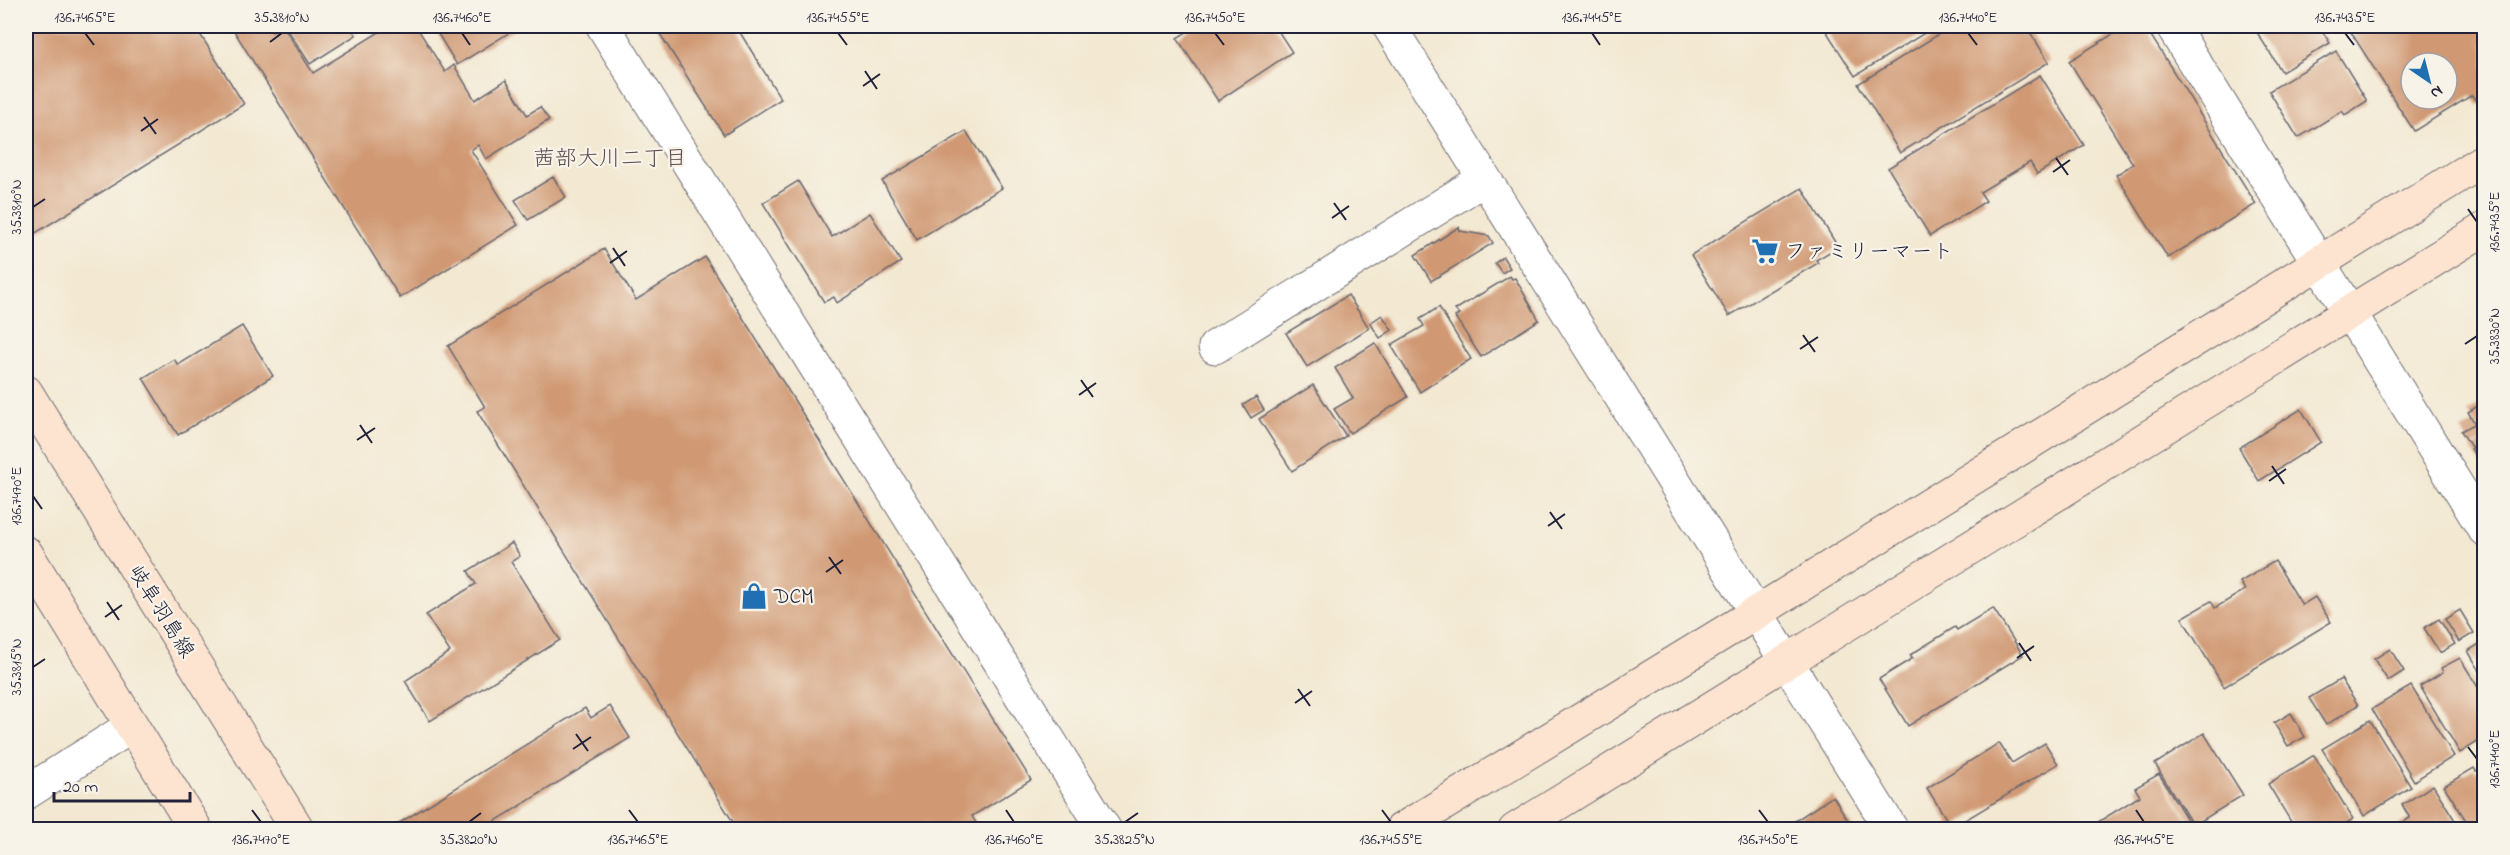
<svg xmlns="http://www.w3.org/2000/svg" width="2510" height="855" viewBox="0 0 2510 855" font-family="'Indie Flower','Klee One',sans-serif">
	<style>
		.building { fill: #d09973; fill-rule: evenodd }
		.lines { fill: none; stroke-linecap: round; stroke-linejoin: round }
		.street-casing { stroke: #6b6870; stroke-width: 35 }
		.secondary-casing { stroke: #6b6870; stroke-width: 35 }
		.street { stroke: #fff; stroke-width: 33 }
		.secondary { stroke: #fde4d0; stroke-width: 33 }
		.ticks { fill: none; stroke: #22223b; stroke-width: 2 }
		.labels { text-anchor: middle; stroke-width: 4.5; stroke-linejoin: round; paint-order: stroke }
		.poi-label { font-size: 21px; fill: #22223b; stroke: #f7f3e8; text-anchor: start }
		.street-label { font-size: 21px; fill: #22223b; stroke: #f7f3e8 }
		.neighbourhood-label { font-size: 22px; fill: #5f4c4f; stroke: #f7f3e8 }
		.neatline { fill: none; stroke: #22223b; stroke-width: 2 }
		.ticks-label { font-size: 15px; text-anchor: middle; fill: #22223b }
	</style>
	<rect width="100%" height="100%" fill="#f7f3e8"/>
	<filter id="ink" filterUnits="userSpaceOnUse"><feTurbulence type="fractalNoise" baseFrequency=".0167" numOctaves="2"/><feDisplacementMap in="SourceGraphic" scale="12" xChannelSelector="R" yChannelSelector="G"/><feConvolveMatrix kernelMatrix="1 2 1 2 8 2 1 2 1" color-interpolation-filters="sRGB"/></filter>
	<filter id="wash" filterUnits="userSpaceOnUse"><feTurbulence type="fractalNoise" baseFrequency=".008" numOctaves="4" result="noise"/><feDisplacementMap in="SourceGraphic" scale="24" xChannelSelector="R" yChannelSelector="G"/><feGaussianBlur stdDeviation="1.35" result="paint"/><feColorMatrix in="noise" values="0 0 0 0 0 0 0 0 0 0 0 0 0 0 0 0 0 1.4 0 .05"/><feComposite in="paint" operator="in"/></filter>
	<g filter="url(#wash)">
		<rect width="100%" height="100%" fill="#f3e9d3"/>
		<g id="blocks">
			<g class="building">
				<path d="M 26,26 L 195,26 L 244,104 L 26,239 Z"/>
				<path d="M 231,26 L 268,26 L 272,32 L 283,26 L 313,73 L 389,26 L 416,26 L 445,72 L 454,65 L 475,100 L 506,80 L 527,115 L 540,107 L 549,120 L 486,159 L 478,145 L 471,150 L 518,225 L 400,298 Z"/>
				<path d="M 285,26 L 350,26 L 356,35 L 310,64 Z"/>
				<path d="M 452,26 L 520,26 L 457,65 L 438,34 Z"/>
				<path d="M 655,26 L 736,26 L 781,99 L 724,135 Z"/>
				<path d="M 1196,26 L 1275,26 L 1292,52 L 1218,101 L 1177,38 Z"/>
				<path d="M 1823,26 L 1936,26 L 1855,76 Z"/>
				<path d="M 1952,26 L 2026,26 L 2049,62 L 1900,153 L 1858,84 Z"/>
				<path d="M 2126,26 L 2145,26 L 2256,204 L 2168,258 L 2116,175 L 2133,164 L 2069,61 Z"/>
				<path d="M 2253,26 L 2319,26 L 2330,43 L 2282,72 Z"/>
				<path d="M 2347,26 L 2484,26 L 2484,101 L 2478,105 L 2472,95 L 2414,131 ZM 2411,63 L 2447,63 L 2447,99 L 2411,99 Z"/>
				<path d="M 2336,51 L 2367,101 L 2345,115 L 2342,111 L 2298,138 L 2269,91 Z"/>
				<path d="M 2040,75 L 2084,145 L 2037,174 L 2030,162 L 1980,192 L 1986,201 L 1930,236 L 1888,168 Z"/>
				<path d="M 966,131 L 1002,188 L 917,240 L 882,181 Z"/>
				<path d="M 553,177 L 566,197 L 528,220 L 515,200 Z"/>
				<path d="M 798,181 L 832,237 L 870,213 L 901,262 L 837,303 L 834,297 L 824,302 L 763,203 Z"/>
				<path d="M 1802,188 L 1838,247 L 1816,260 L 1818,263 L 1729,316 L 1691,255 Z"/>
				<path d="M 1459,227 L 1460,231 L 1489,236 L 1493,243 L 1431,281 L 1415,255 Z"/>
				<path d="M 604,249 L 636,300 L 705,257 L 1031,780 L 972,816 L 980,830 L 738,830 L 477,411 L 485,407 L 448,346 Z"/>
				<path d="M 1503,257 L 1510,268 L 1502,273 L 1495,263 Z"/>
				<path d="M 1510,276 L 1512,279 L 1515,278 L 1539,320 L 1481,357 L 1455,317 L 1459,314 L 1455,310 Z"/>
				<path d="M 1348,295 L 1369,328 L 1307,367 L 1286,333 Z"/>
				<path d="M 1439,307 L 1471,359 L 1420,392 L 1391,345 L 1424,326 L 1420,319 Z"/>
				<path d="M 1382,315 L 1392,330 L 1380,338 L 1370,323 Z"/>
				<path d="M 242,326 L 273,376 L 178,435 L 143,378 L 174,359 L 178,365 Z"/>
				<path d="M 1375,343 L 1408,397 L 1350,433 L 1334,409 L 1353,398 L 1335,368 Z"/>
				<path d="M 1313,385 L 1346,436 L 1292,471 L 1259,419 Z"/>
				<path d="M 1256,397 L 1264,410 L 1251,418 L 1243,405 Z"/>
				<path d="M 2484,402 L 2484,439 L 2468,412 Z"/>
				<path d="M 2301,409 L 2321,442 L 2259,481 L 2239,448 Z"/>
				<path d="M 2474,424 L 2484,440 L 2471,447 L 2461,431 Z"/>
				<path d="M 2484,441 L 2484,461 L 2481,464 L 2471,449 Z"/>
				<path d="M 512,543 L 520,556 L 511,562 L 560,640 L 430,721 L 405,681 L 450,652 L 426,615 L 476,584 L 468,571 Z"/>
				<path d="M 2275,561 L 2302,605 L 2315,597 L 2331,622 L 2224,687 L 2182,618 L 2211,601 L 2215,608 L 2245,590 L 2240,582 Z"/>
				<path d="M 1993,608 L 2023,655 L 1908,726 L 1879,679 L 1913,658 L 1910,655 L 1955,627 L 1957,630 Z"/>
				<path d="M 2460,610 L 2474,633 L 2459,642 L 2445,619 Z"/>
				<path d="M 2439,619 L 2455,644 L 2440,653 L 2424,628 Z"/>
				<path d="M 2484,641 L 2484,678 L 2468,651 Z"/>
				<path d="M 2390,649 L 2404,671 L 2388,681 L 2374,659 Z"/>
				<path d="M 2460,658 L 2484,697 L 2484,738 L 2460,753 L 2420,686 L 2443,672 L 2441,668 Z"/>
				<path d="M 2341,679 L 2358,705 L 2326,725 L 2309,698 Z"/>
				<path d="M 2411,686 L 2454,756 L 2414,781 L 2372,709 Z"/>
				<path d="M 610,706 L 630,738 L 481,830 L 388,830 L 585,708 L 591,718 Z"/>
				<path d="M 2291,713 L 2305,737 L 2288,746 L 2274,723 Z"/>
				<path d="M 2370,720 L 2411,787 L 2364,816 L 2322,749 Z"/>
				<path d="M 2204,733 L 2243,795 L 2193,826 L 2155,764 Z"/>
				<path d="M 1999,743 L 2012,763 L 2045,743 L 2058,764 L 1952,828 L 1927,788 Z"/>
				<path d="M 2314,755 L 2353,819 L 2336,830 L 2296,830 L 2268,784 Z"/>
				<path d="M 2484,766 L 2484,826 L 2479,830 L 2472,830 L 2444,786 L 2474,768 L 2476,771 Z"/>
				<path d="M 2159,774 L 2191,826 L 2186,830 L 2103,830 L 2098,822 L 2140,796 L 2135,788 Z"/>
				<path d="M 2433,785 L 2461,830 L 2391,830 L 2410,818 L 2402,805 Z"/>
				<path d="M 1833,796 L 1854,830 L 1781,830 Z"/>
			</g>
		</g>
	</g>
	<g filter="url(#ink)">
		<use href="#blocks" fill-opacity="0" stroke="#6b6870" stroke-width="1.5"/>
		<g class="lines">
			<defs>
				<g id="street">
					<path d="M 603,26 L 1105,830"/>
					<path d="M 1389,26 L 1892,830"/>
					<path d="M 2172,26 L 2484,529"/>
					<path d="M 1215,347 L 1484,179"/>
					<path d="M 26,793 L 132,726"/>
				</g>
				<g id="secondary">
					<path d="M 26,392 L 298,830"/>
					<path d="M 26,553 L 196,830"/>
					<path d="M 1401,830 L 1756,613 L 2484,160"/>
					<path d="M 1515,830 L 2484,229"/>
				</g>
			</defs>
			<use href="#street" class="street-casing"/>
			<use href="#secondary" class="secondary-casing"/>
			<use href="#street" class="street"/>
			<use href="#secondary" class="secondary"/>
		</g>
	</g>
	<path class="ticks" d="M 85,33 L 94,45M 462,33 L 470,45M 838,33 L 847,45M 1215,33 L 1224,45M 1592,33 L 1600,45M 1968,33 L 1977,45M 2345,33 L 2354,45M 270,42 L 282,33M 865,71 L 877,89M 863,86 L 880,74M 144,117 L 156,134M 141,131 L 158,119M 2056,158 L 2068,175M 2053,172 L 2070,160M 1334,203 L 1346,220M 33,207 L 45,199M 2468,209 L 2477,222M 1332,218 L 1349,206M 613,248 L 625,266M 610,263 L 627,251M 1803,335 L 1815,352M 2465,344 L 2477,336M 1800,349 L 1818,337M 1081,380 L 1093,397M 1079,395 L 1096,383M 360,425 L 372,443M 357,440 L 375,428M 2272,466 L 2284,484M 2269,481 L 2286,469M 33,496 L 42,509M 1550,512 L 1562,529M 1548,526 L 1565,514M 829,557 L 841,574M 826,572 L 843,560M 107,602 L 119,620M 105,617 L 122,605M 2019,643 L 2031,661M 2017,658 L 2034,646M 33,667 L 45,659M 1298,689 L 1310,706M 1295,703 L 1312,691M 576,734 L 588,751M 2468,747 L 2477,759M 573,749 L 591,737M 252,810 L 261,822M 629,810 L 638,822M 1006,810 L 1014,822M 1382,810 L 1391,822M 1759,810 L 1768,822M 2136,810 L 2144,822M 469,822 L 481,813M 1125,822 L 1138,813"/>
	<defs>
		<symbol id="supermarket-bare" viewBox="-9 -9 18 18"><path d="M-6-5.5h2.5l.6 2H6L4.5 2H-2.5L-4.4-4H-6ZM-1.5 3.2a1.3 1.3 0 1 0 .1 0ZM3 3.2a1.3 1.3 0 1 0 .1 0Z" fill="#1f6fb2" stroke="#f7f3e8" stroke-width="2.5" paint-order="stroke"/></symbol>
		<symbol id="shop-bare" viewBox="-9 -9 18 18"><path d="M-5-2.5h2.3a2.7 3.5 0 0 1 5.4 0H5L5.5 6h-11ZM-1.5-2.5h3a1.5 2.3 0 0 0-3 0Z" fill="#1f6fb2" stroke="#f7f3e8" stroke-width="2.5" paint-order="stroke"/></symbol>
	</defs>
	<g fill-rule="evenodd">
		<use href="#supermarket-bare" x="1746" y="232" width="38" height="38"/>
		<use href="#shop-bare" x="735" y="577" width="38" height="38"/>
	</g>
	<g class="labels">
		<g class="poi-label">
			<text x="1785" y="258">ファミリーマート</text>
			<text x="774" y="603">DCM</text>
		</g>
		<g class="street-label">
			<text transform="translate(162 611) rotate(58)" y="7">岐阜羽島線</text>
		</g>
		<g class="neighbourhood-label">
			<text x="610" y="165">茜部大川二丁目</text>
		</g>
	</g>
	<rect width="2510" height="855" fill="none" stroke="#f7f3e8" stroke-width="66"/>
	<g transform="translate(2429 81) rotate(145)"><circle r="28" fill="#f7f3e8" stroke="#a29fa3" stroke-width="1.5"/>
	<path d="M0-4.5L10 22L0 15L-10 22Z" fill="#1f6fb2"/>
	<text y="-9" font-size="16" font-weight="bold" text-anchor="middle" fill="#22223b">N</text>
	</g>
	<path d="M54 792v9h136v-9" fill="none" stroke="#22223b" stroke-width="3"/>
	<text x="63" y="792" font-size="18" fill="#22223b" stroke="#f7f3e8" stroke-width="4.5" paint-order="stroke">20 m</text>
	<rect x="33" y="33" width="2444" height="789" class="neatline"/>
	<g class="ticks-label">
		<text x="85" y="22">136.7465°E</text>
		<text x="282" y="22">35.3810°N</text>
		<text x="462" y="22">136.7460°E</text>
		<text x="838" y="22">136.7455°E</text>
		<text x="1215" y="22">136.7450°E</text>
		<text x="1592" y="22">136.7445°E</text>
		<text x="1968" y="22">136.7440°E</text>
		<text x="2345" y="22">136.7435°E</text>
		<text transform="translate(16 207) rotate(-90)" y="5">35.3810°N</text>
		<text transform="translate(2494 222) rotate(-90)" y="5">136.7435°E</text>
		<text transform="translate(2494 336) rotate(-90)" y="5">35.3830°N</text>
		<text transform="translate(16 496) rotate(-90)" y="5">136.7470°E</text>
		<text transform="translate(16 667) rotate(-90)" y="5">35.3815°N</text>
		<text transform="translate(2494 759) rotate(-90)" y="5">136.7440°E</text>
		<text x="261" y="844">136.7470°E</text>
		<text x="469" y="844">35.3820°N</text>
		<text x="638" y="844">136.7465°E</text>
		<text x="1014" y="844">136.7460°E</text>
		<text x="1125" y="844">35.3825°N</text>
		<text x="1391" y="844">136.7455°E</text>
		<text x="1768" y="844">136.7450°E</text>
		<text x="2144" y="844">136.7445°E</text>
	</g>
</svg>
